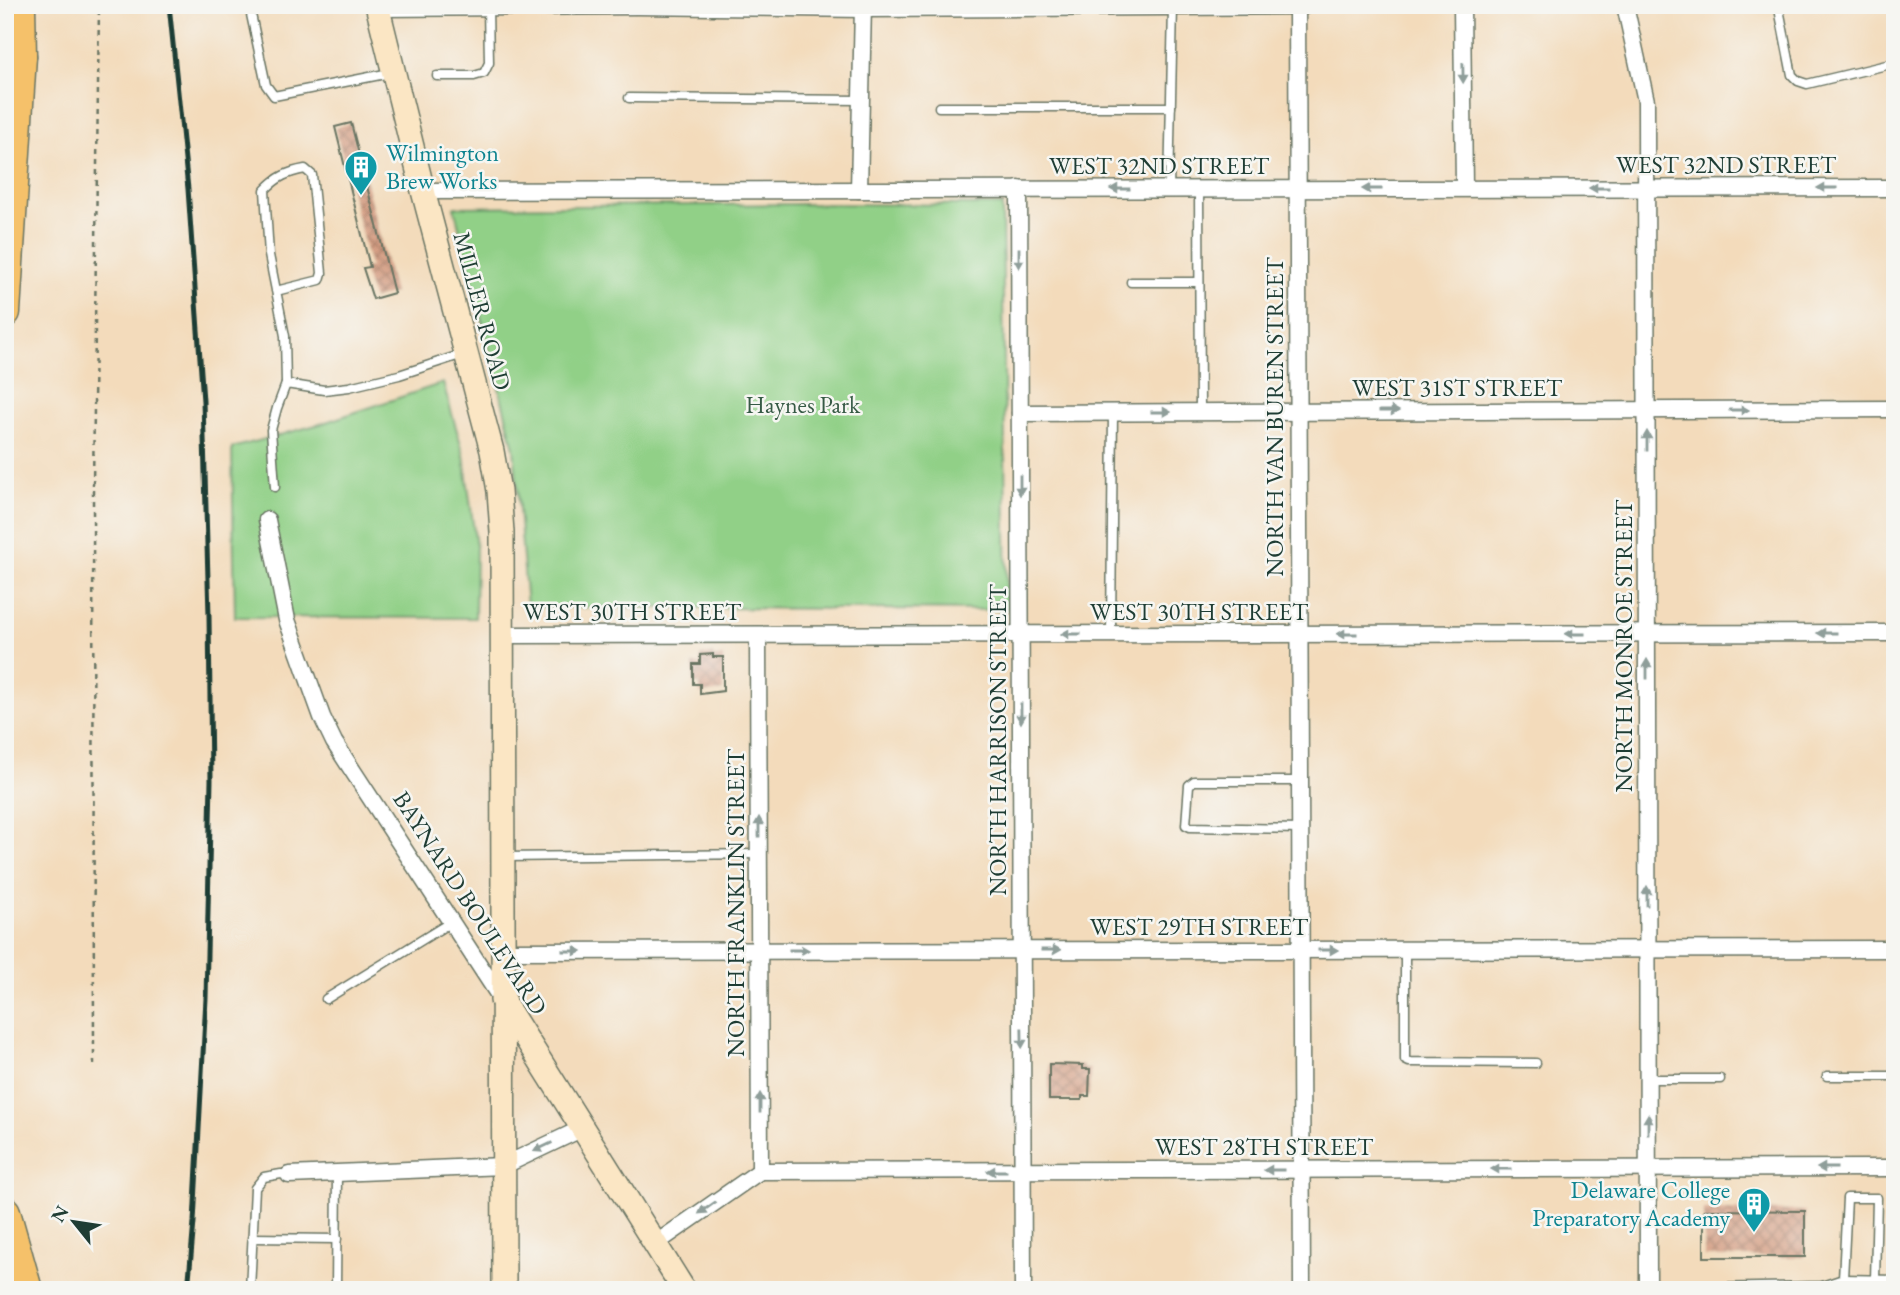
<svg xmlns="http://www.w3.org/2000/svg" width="1900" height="1295" viewBox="0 0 1900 1295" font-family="'EB Garamond',serif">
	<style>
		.green { fill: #91d087; stroke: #58865e; stroke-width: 2 }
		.building { fill: url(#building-cross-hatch) }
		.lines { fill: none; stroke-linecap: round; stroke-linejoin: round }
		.lane-casing { stroke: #697463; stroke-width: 11 }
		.street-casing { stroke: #697463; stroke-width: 19 }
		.secondary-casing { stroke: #697463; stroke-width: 26 }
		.highway-casing { stroke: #697463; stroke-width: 33 }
		.path { stroke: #697463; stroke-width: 2.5; stroke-dasharray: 5 5; stroke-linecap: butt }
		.lane { stroke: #fff; stroke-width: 8 }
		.street { stroke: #fff; stroke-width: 16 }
		.secondary { stroke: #fbe6c4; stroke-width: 23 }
		.highway { stroke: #f5c16b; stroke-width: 30 }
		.rail { stroke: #1f3d34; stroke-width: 5 }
		.oneway { fill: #8f9e9a }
		.labels { text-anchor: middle; stroke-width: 5; stroke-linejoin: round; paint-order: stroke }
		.culture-label { font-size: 24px; fill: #0d838f; stroke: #f6f6f2; text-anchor: start }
		.street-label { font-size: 24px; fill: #1f3d34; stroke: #f6f6f2 }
		.park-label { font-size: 24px; fill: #365a45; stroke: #f6f6f2 }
	</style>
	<defs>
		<pattern id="building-cross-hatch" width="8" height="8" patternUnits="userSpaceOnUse" patternTransform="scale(1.75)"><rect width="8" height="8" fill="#d49c81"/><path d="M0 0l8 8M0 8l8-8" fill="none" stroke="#ab806a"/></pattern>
	</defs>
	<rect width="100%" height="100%" fill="#f6f6f2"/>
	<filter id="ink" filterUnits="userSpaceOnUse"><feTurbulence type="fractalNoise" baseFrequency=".0143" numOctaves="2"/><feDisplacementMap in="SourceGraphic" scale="14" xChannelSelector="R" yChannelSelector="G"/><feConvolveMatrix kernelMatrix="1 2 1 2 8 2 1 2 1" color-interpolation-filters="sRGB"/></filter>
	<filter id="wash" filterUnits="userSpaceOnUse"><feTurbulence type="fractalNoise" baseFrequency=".00686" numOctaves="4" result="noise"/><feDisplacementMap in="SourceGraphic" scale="28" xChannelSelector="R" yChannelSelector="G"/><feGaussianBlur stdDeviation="1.57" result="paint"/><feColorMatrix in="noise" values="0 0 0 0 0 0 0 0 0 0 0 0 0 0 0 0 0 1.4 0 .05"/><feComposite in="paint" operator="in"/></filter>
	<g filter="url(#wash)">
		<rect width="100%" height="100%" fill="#f3dbbb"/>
		<g class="green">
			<path d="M 803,204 L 1002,205 L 1007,610 L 527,607 L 514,448 L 454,207 Z"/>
			<path d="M 443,383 L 464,455 L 476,546 L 475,618 L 235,617 L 232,448 L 320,424 Z"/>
		</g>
		<g id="blocks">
			<g class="building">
				<path d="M 351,123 L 394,293 L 373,299 L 363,268 L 370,267 L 335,127 Z"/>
				<path d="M 713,654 L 713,657 L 723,657 L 723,691 L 700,694 L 700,684 L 693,684 L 693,664 L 700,664 L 700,655 Z"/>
				<path d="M 1049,1064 L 1083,1065 L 1083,1069 L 1090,1069 L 1089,1096 L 1082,1096 L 1082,1100 L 1049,1100 Z"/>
				<path d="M 1704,1210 L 1805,1211 L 1805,1257 L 1704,1257 Z"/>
			</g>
		</g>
	</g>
	<g filter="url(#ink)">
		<use href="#blocks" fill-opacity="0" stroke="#697463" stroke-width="2"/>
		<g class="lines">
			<defs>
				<g id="lane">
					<path d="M 249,5 L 266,85 L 274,96 L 390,73"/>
					<path d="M 1780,14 L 1792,75 L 1798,81 L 1807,84 L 1895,63"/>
					<path d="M 437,76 L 474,76 L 484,73 L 489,63 L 488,7"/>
					<path d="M 629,98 L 861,100"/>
					<path d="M 939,107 L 1171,107"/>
					<path d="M 1169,189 L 1173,7"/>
					<path d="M 1199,189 L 1200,412"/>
					<path d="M 1131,282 L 1199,282"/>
					<path d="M 276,291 L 320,280 L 322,273 L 312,175 L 305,169 C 288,172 277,177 265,190 L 269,255 L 285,336 L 286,384"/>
					<path d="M 275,487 L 271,430 L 277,408 L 286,384 L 324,390 L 349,387 L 399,375 L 463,354"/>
					<path d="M 1111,634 L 1113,412"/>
					<path d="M 1299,781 L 1194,781 L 1189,785 L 1186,825 L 1190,827 L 1299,829"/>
					<path d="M 504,857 L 759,854"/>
					<path d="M 1405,950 L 1405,1060 L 1409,1062 L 1536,1063"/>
					<path d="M 326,999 L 451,922"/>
					<path d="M 1827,1076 L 1895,1076"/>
					<path d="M 1648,1079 L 1720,1079"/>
					<path d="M 252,1238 L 337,1239"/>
					<path d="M 1843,1279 L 1847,1198 L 1877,1198 L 1875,1280"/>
					<path d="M 1648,1289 L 1822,1286 L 1843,1279 L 1895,1280"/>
					<path d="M 250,1290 L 255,1188 L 264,1177 L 281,1174 L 289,1175"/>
					<path d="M 336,1290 L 337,1173"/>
				</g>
				<g id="street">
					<path d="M 1462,5 L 1464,188"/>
					<path d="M 1625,5 L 1646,101 L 1648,1290"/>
					<path d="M 1297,7 L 1302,1290"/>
					<path d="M 377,8 L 638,6 L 863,9 L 1304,6"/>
					<path d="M 1019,189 L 1023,1290"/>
					<path d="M 859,190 L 863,5"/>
					<path d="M 423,191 L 1895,188"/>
					<path d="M 1020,413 L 1895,409"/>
					<path d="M 267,520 L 287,620 L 322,717 L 334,742 L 502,1000"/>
					<path d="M 504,635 L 1895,633"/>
					<path d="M 758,635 L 760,1171"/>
					<path d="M 503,951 L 1895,949"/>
					<path d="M 289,1175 L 503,1166 L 583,1128"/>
					<path d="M 655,1244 L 760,1171 L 1895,1168"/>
				</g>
				<g id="secondary">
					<path d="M 377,5 L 423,191 L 492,451 L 499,491 L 502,532 L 504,1290"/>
					<path d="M 502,1000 L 684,1290"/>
				</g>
				<g id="highway">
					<path d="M 17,74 L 21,56 L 20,5"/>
					<path d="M 5,312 L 21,56"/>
					<path d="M 5,1212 L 27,1290"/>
				</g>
			</defs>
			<use href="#lane" class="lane-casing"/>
			<use href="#street" class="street-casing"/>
			<use href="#secondary" class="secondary-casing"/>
			<use href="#highway" class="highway-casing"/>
			<path class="path" d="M 94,1065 L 93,486 L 99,5"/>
			<use href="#lane" class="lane"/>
			<use href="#street" class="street"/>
			<use href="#secondary" class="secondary"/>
			<use href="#highway" class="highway"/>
			<path class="rail" d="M 169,5 L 188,189 L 203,401 L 209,616 L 211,780 L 206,998 L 194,1222 L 188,1290"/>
		</g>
		<defs><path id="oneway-solid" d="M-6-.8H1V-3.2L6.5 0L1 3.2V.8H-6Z" transform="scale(1.75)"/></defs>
		<g class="oneway">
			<use href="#oneway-solid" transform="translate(1463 73) rotate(89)"/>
			<use href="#oneway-solid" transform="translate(1599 188) rotate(180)"/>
			<use href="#oneway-solid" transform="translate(1827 188) rotate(180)"/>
			<use href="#oneway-solid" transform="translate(1120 189) rotate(180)"/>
			<use href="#oneway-solid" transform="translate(1372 189) rotate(180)"/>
			<use href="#oneway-solid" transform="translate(1019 258) rotate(90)"/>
			<use href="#oneway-solid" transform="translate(1739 410)"/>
			<use href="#oneway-solid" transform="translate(1389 411)"/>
			<use href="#oneway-solid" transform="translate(1161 412)"/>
			<use href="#oneway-solid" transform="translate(1647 441) rotate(-90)"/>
			<use href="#oneway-solid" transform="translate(1020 485) rotate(90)"/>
			<use href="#oneway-solid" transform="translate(1827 633) rotate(180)"/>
			<use href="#oneway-solid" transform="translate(1071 634) rotate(180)"/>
			<use href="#oneway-solid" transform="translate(1347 634) rotate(180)"/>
			<use href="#oneway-solid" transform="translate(1575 634) rotate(180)"/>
			<use href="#oneway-solid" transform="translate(1647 669) rotate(-90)"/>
			<use href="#oneway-solid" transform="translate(1021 713) rotate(90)"/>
			<use href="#oneway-solid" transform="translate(759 827) rotate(-90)"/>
			<use href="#oneway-solid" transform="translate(1647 896) rotate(-90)"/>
			<use href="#oneway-solid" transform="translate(799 950)"/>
			<use href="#oneway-solid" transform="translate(1051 950)"/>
			<use href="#oneway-solid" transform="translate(1328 950)"/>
			<use href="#oneway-solid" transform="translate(572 951)"/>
			<use href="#oneway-solid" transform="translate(1022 1038) rotate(89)"/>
			<use href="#oneway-solid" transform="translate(760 1103) rotate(-90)"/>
			<use href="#oneway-solid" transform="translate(1648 1124) rotate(-90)"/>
			<use href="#oneway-solid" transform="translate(543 1147) rotate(154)"/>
			<use href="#oneway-solid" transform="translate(1827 1168) rotate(180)"/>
			<use href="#oneway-solid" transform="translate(1501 1169) rotate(180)"/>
			<use href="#oneway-solid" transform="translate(1274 1170) rotate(180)"/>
			<use href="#oneway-solid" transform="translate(997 1171) rotate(180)"/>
			<use href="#oneway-solid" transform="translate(707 1208) rotate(145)"/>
		</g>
	</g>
	<defs>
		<symbol id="building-pin" viewBox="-11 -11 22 30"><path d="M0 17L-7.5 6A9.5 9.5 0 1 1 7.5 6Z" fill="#0f9aa8" stroke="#f6f6f2"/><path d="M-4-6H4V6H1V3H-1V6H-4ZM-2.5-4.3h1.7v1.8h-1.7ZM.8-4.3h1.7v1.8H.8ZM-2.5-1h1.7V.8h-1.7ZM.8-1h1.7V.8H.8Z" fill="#fff"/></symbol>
	</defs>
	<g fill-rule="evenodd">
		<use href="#building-pin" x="342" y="148" width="38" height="52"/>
		<use href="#building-pin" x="1735" y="1185" width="38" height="52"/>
	</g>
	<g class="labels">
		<g class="culture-label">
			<text x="386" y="161">Wilmington<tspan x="386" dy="28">Brew Works</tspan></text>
			<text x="1730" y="1198" text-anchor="end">Delaware College<tspan x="1730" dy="28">Preparatory Academy</tspan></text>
		</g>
		<g class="street-label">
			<text x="1726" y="173">WEST 32ND STREET</text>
			<text x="1159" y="174">WEST 32ND STREET</text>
			<text transform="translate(482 311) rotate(75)" y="8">MILLER ROAD</text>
			<text x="1457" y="396">WEST 31ST STREET</text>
			<text transform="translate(1275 417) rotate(-90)" y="8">NORTH VAN BUREN STREET</text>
			<text x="632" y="620">WEST 30TH STREET</text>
			<text x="1199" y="620">WEST 30TH STREET</text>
			<text transform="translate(1624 646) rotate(-90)" y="8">NORTH MONROE STREET</text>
			<text transform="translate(998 740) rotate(-90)" y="8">NORTH HARRISON STREET</text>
			<text transform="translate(470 903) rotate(57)" y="8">BAYNARD BOULEVARD</text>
			<text transform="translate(736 903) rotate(-90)" y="8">NORTH FRANKLIN STREET</text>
			<text x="1199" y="935">WEST 29TH STREET</text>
			<text x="1264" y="1155">WEST 28TH STREET</text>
		</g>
		<g class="park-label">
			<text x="803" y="413">Haynes Park</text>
		</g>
	</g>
	<rect width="1900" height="1295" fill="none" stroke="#f6f6f2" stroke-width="28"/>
	<g transform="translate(74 1222) rotate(300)" stroke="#f6f6f2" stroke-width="5" paint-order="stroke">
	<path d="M0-5L12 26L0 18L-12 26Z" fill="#1f3d34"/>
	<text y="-10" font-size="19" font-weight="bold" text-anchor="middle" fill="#1f3d34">N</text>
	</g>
</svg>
